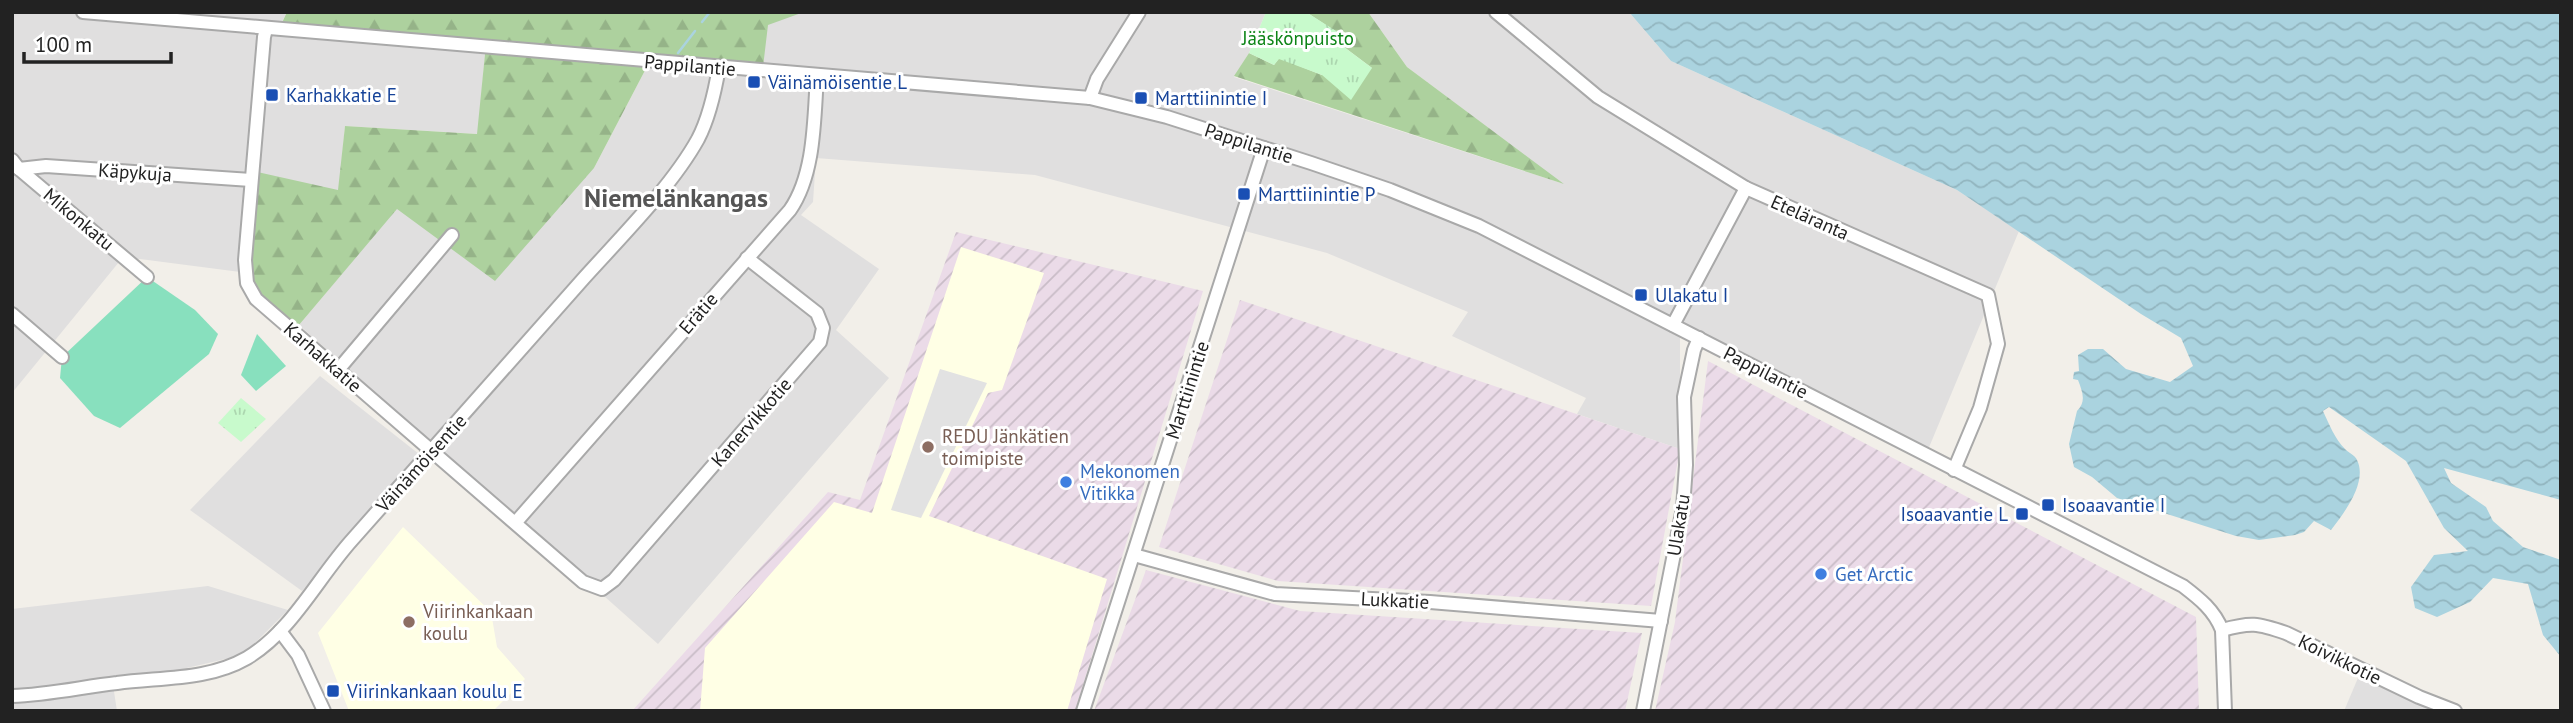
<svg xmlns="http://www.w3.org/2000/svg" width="2573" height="723" viewBox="0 0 2573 723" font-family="'PT Sans',sans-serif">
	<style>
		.residential { fill: #e0dfdf }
		.industrial { fill: url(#industrial-furrows) }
		.education { fill: #ffffe5 }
		.forest { fill: url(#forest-firs) }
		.park { fill: url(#park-tufts) }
		.pitch { fill: #88e0be }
		.parking { fill: #e2e2e2 }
		.water { fill: url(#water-waves) }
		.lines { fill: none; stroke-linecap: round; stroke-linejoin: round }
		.stream { stroke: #aad3df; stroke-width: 2.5 }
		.minor-casing { stroke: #a9a9a9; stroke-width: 16 }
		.minor { stroke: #fff; stroke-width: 12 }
		.transit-dot { fill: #1a4fb4; stroke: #fff; stroke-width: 2.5 }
		.education-dot { fill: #8d6e63; stroke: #fff; stroke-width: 2.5 }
		.shop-dot { fill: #3f7fe0; stroke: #fff; stroke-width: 2.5 }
		.labels { text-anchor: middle; stroke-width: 6; stroke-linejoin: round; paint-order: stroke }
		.park-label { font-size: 19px; fill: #0c8416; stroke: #fff }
		.street-label { font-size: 19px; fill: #222; stroke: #fff }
		.transit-label { font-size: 19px; fill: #164399; stroke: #fff; text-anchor: start }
		.education-label { font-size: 19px; fill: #785e54; stroke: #fff; text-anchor: start }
		.shop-label { font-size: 19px; fill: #366cbe; stroke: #fff; text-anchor: start }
		.district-label { font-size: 26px; font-weight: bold; fill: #555; stroke: #fff }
	</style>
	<defs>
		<pattern id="industrial-furrows" width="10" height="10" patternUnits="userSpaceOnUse" patternTransform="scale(1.75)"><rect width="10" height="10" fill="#ebdbe8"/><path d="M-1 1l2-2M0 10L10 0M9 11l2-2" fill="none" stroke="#c9bcc7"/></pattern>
		<pattern id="forest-firs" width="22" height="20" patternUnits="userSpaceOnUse" patternTransform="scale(1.75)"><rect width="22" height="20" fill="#add19e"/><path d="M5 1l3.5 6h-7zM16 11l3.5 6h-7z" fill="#95b388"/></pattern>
		<pattern id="park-tufts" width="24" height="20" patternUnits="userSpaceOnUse" patternTransform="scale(1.75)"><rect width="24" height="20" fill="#c8facc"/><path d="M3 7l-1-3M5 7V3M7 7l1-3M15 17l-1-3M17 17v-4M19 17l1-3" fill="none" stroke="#acd6af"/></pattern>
		<pattern id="water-waves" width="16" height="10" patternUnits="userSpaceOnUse" patternTransform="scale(1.75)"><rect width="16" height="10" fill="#aad3df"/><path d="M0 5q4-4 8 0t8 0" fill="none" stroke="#92b5bf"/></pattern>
	</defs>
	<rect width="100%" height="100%" fill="#f2efe9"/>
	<g class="residential">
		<path d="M 12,12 L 287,12 L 280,26 L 486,43 L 478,134 L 345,126 L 339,190 L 248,273 L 140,259 L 119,262 L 12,393 Z"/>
		<path d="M 804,12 L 1266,12 L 1249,53 L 1234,77 L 1561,183 L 1407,67 L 1368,12 L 1629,12 L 1671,61 L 1957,190 L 2019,231 L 1925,457 L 1680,332 L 1680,449 L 1577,414 L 1586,398 L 1452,336 L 1468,312 L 1327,253 L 1035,175 L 816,158 L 813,202 L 801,215 L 879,269 L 836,330 L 889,378 L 658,644 L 299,325 L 397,208 L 594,168 L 652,57 Z"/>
		<path d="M 320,376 L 424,458 L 302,591 L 190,510 Z"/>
		<path d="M 208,586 L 288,610 L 243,655 L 113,685 L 117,711 L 12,711 L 12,609 Z"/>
		<path d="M 2358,678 L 2442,711 L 2344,711 Z"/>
	</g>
	<g class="industrial">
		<path d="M 956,232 L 1203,291 L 1075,711 L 632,711 L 828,492 L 860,500 Z"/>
		<path d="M 1240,300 L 1680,449 L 1651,606 L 1278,581 L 1159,547 Z"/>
		<path d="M 1708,361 L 2196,617 L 2199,711 L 1655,711 L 1675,622 Z"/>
		<path d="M 1146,570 L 1300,611 L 1642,633 L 1625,711 L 1094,711 Z"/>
	</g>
	<g class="education">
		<path d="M 961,247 L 1044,273 L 1002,390 L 988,393 L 929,516 L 1107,579 L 1067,711 L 700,711 L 705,648 L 834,502 L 872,513 Z"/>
		<path d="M 403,527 L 491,612 L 497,647 L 525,679 L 493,711 L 349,711 L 318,633 Z"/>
	</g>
	<g class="forest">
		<path d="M 287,12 L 804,12 L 768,25 L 763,67 L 652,57 L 594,168 L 495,281 L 397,209 L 299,325 L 273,314 L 256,299 L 245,260 L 253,171 L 338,190 L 345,126 L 477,134 L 486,44 L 280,27 Z"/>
		<path d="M 1306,12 L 1368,12 L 1407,67 L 1564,184 L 1234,76 L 1249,53 L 1274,65 L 1279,58 L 1322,75 L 1372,68 L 1344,47 L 1335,31 Z"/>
	</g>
	<g class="park">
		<path d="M 1266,12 L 1306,12 L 1336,31 L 1344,47 L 1372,68 L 1351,100 L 1322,75 L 1279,59 L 1274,65 L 1249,53 Z"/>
		<path d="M 241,398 L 266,419 L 241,442 L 218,423 Z"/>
	</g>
	<g class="pitch">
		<path d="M 147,277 L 195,310 L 218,334 L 209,354 L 120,428 L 94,416 L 60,378 L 62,357 Z"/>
		<path d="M 257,334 L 286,366 L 256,391 L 241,375 Z"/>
	</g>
	<path class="parking" d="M 940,369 L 987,383 L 921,518 L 891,510 Z"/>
	<path class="water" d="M 1629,12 L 2561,12 L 2561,500 L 2444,468 L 2451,483 L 2486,507 L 2493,521 L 2523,547 L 2561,560 L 2561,657 L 2543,635 L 2528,584 L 2493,578 L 2470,602 L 2437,617 L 2415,608 L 2411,587 L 2434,555 L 2468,551 L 2444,528 L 2406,461 L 2329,407 L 2323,411 C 2329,424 2335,439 2345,449 C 2349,453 2355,455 2357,460 C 2368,482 2344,513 2331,530 L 2314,521 L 2304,532 L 2295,535 L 2259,540 L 2236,536 L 2117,498 L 2092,477 L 2074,467 L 2069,444 L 2077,411 C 2087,401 2082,391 2078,380 L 2073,379 L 2074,372 L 2079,371 L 2078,355 L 2088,349 L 2103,349 L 2126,369 L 2170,382 L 2193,366 L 2181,338 L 2141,314 L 1957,190 L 1671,61 Z"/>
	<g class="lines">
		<g class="stream">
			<path d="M 702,22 L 710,12"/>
			<path d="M 678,53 L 695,31"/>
		</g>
		<defs>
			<g id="minor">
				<path d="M 83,12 L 1090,98 L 1167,117 L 1311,163 L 1390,190 L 1479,226 L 2183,586 C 2200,599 2214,610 2222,630 L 2225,711"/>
				<path d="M 1496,12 L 1598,97 L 1746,188 L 1988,295 L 1998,344 L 1980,408 L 1954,470"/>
				<path d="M 266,29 L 264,37 L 245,260 L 247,283 L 256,299 L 583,582 L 602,589 L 614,580 L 820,342 L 823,328 L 817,313 L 747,258"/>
				<path d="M 1090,98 L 1097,79 L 1139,12"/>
				<path d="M 12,160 L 19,169 L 147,277"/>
				<path d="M 19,169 L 46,166 L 251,180"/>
				<path d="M 12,314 L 62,357"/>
				<path d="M 1673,325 L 1746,188"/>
				<path d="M 338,370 L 452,235"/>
				<path d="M 516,522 L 790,210 C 815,174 814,119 817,76"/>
				<path d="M 1134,555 L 1275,594 L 1430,602 L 1661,621"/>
				<path d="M 2222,630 C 2251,622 2257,623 2286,633 L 2419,697 L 2455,711"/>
				<path d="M 280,631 L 298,655 L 324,711"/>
				<path d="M 12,696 C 48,695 82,687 117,683 C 160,677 207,681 247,658 C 292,631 317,579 352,540 C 429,453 507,366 584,278 C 621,237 672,186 698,139 C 709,118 715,91 719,67"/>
				<path d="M 1083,711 L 1264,148"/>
				<path d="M 1643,711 L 1683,508 L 1686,465 L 1684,397 L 1694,350 L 1699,338"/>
			</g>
		</defs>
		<use href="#minor" class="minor-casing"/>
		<use href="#minor" class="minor"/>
	</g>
	<g class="transit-dot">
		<rect x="747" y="75" width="14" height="14" rx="3.5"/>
		<rect x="265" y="88" width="14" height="14" rx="3.5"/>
		<rect x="1134" y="91" width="14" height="14" rx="3.5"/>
		<rect x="1237" y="187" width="14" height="14" rx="3.5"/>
		<rect x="1634" y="288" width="14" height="14" rx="3.5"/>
		<rect x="2041" y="498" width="14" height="14" rx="3.5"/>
		<rect x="2015" y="507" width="14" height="14" rx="3.5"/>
		<rect x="326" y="684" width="14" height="14" rx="3.5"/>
	</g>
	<g class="education-dot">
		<circle cx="928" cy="447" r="7"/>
		<circle cx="409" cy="622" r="7"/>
	</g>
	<g class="shop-dot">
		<circle cx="1066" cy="482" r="7"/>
		<circle cx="1821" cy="574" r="7"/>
	</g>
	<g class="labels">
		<g class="park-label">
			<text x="1298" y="45">Jääskönpuisto</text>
		</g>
		<g class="street-label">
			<text transform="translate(690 65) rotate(5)" y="7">Pappilantie</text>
			<text transform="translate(1249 143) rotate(18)" y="7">Pappilantie</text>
			<text transform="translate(135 172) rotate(4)" y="7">Käpykuja</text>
			<text transform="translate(1810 217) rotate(24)" y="7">Eteläranta</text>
			<text transform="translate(79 219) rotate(40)" y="7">Mikonkatu</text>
			<text transform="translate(698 313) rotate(-49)" y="7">Erätie</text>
			<text transform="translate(323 357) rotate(41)" y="7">Karhakkatie</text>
			<text transform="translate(1766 372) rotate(27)" y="7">Pappilantie</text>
			<text transform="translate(1187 390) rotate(-72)" y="7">Marttiinintie</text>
			<text transform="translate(751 422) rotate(-49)" y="7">Kanervikkotie</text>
			<text transform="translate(421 463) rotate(-48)" y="7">Väinämöisentie</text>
			<text transform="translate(1678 525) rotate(-81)" y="7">Ulakatu</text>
			<text transform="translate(1395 600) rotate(3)" y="7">Lukkatie</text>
			<text transform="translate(2340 659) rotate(26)" y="7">Koivikkotie</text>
		</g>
		<g class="transit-label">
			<text x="768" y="89">Väinämöisentie L</text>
			<text x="286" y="102">Karhakkatie E</text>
			<text x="1155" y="105">Marttiinintie I</text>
			<text x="1258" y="201">Marttiinintie P</text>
			<text x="1655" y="302">Ulakatu I</text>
			<text x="2062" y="512">Isoaavantie I</text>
			<text x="2008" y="521" text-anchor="end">Isoaavantie L</text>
			<text x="347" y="698">Viirinkankaan koulu E</text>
		</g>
		<g class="education-label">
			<text x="942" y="443">REDU Jänkätien<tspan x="942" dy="22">toimipiste</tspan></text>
			<text x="423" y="618">Viirinkankaan<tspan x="423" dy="22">koulu</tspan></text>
		</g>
		<g class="shop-label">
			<text x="1080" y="478">Mekonomen<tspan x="1080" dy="22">Vitikka</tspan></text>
			<text x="1835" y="581">Get Arctic</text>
		</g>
		<g class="district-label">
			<text x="676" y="207">Niemelänkangas</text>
		</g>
	</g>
	<rect width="2573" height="723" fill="none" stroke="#222222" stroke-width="28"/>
	<path d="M24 52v10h147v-10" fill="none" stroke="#222222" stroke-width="3.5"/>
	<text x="35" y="52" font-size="21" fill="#222222" stroke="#ffffff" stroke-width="5" paint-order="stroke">100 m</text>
</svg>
